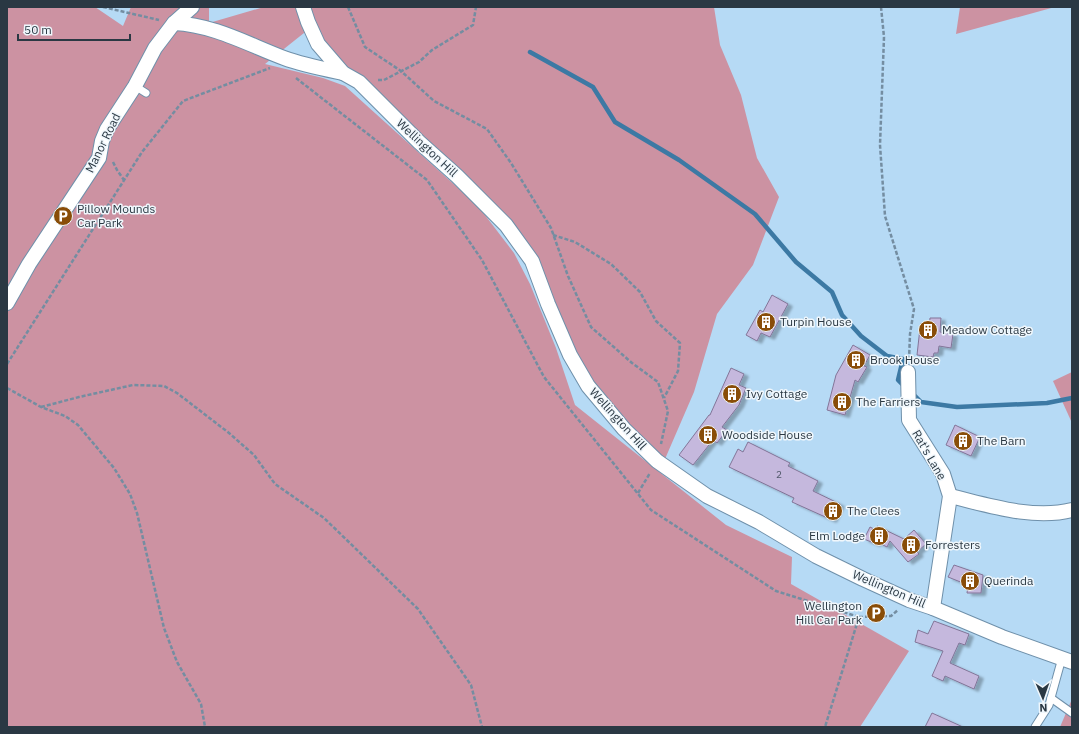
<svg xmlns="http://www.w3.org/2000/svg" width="1079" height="734" viewBox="0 0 1079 734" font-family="'IBM Plex Sans',sans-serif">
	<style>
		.green { fill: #cc92a2 }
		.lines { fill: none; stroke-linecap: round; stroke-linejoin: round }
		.stream { stroke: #3c79a4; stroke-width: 4.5 }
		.building { fill: #c5b8dd; stroke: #827598; filter: url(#shadow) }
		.service-casing { stroke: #6f90aa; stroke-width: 9 }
		.minor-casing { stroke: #6f90aa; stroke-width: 16 }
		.path { stroke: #748da1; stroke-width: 2.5; stroke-dasharray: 4 2; stroke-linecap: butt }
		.service { stroke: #fff; stroke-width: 7 }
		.minor { stroke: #fff; stroke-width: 14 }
		.labels { text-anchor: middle; stroke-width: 3; stroke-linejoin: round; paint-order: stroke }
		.number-label { font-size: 10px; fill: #51586a }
		.street-label { font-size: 12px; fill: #2a3843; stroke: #f0f7fc }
		.poi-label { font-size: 12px; fill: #2a3843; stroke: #f0f7fc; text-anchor: start }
	</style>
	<defs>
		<filter id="shadow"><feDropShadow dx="4.5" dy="2.5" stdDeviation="1" flood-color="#0004"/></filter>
	</defs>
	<rect width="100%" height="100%" fill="#b6daf5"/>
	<g class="green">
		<path d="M 7,7 L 95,7 L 123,26 L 131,7 L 209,7 L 209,23 L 264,7 L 298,7 L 309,29 L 265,64 L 323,78 L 345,86 L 478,206 L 514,253 L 530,284 L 556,348 L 575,405 L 726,525 L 792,557 L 791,584 L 909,651 L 860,727 L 7,727 Z"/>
		<path d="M 307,7 L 714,7 L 720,45 L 741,95 L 757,158 L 779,197 L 753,265 L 717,314 L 694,392 L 665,459 L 618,415 L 589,382 L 526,244 L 335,57 L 313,31 Z"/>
		<path d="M 960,7 L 1055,7 L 956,34 Z"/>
		<path d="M 1072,372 L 1072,423 L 1053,381 Z"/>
		<path d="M 1072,699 L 1072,727 L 1060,727 Z"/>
	</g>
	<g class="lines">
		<g class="stream">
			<path d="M 530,52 L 593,87 L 615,122 L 679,160 L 755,214 L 796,262 L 832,292 L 842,315 L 861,336 L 887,356 L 903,359 L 898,380 L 905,387"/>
			<path d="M 912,393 L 921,402 L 957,407 L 1047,403 L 1072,398"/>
		</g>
	</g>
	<g class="building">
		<path d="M 772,295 L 788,304 L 770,337 L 761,333 L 757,341 L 746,335 L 760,310 L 763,312 Z"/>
		<path d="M 930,318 L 941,318 L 940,332 L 953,334 L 951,348 L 939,346 L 938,353 L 934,353 L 933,357 L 917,355 L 920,328 L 929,329 Z"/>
		<path d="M 853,345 L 870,355 L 864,366 L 867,367 L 858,382 L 855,380 L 845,415 L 827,410 L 836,375 Z"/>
		<path d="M 731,368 L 744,374 L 739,385 L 746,388 L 739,405 L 722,427 L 727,430 L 717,443 L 713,440 L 693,465 L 679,455 L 709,415 L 710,415 Z"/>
		<path d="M 955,425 L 980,437 L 971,456 L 946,445 Z"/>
		<path d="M 748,442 L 790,463 L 788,466 L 818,481 L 813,491 L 840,504 L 832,520 L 792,502 L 794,498 L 729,467 L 738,449 L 743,452 Z"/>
		<path d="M 877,526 L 904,539 L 914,530 L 926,544 L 917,552 L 919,554 L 908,562 L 890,541 L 887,547 L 877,542 L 876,544 L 864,539 L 870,527 L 878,531 L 879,529 Z"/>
		<path d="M 954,565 L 983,575 L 981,593 L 967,593 L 968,585 L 948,577 Z"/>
		<path d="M 934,621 L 969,634 L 965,645 L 959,643 L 950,663 L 979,676 L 974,689 L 945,676 L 943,681 L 932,676 L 943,651 L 915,642 L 918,630 L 928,634 Z"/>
		<path d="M 932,713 L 963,727 L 925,727 Z"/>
	</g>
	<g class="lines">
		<defs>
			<g id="service">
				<path d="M 135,86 L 146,93"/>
				<path d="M 1051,698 L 1072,713"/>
				<path d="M 1035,727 L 1049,705 L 1062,658"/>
			</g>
			<g id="minor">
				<path d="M 303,7 L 308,22 L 318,44 L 343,73 L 359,82 L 419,142 L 457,176 L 506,225 L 532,261 L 548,304 L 570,355 L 588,386 L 624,429 L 657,461 L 707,496 L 759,522 L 816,556 L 863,579 L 909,600 L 933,608 L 1002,637 L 1072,662"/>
				<path d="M 174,23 C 214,25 247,44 284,58 C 303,65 324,69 343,73"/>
				<path d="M 7,303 L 29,264 L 99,158 L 102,141 L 107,129 L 135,86 L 155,48 L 174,23 L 192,7"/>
				<path d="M 908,372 L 909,420 L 943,474 L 950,496 L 933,608"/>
				<path d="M 950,496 C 988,505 1033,520 1072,510"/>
			</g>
		</defs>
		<use href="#service" class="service-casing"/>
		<use href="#minor" class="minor-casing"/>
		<g class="path">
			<path d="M 103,7 L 159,20"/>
			<path d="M 348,7 L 365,47 L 401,71 L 434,101 L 487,129 L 511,163 L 551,228 L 568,276 L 591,327 L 632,363 L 658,382 L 668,411 L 661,444"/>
			<path d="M 881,7 L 884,37 L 880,145 L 885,216 L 914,309 L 910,334 L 909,360"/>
			<path d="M 296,78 L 346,117 L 427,180 L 482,260 L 544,377 L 651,510 L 776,591 L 859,617 L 825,727"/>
			<path d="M 378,80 L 384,80 L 419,62 L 432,50 L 473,25 L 476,7"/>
			<path d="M 113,162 L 117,170 L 124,180"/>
			<path d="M 553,235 L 575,242 L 611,264 L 640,292 L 656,321 L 680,343 L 678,371 L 664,398"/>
			<path d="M 7,364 L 142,152 L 183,101 L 270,68"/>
			<path d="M 7,388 L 41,407 L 65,416 L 78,425 L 114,468 L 130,494 L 137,513 L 164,628 L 177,662 L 201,704 L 205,727"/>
			<path d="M 41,407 L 79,397 L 133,385 L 164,386 L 177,393 L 229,433 L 254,455 L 275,484 L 324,518 L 418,609 L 471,685 L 482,727"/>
			<path d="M 638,493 L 650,473"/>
			<path d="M 859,617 L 891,616 L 898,610"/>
		</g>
		<use href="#service" class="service"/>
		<use href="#minor" class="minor"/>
	</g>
	<defs>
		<symbol id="parking-disc" viewBox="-11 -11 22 22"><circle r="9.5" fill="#894d08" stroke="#f0f7fc"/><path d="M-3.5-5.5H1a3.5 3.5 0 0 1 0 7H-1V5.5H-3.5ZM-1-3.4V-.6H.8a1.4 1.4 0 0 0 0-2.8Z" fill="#fff"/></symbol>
		<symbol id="building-disc" viewBox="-11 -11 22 22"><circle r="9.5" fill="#894d08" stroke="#f0f7fc"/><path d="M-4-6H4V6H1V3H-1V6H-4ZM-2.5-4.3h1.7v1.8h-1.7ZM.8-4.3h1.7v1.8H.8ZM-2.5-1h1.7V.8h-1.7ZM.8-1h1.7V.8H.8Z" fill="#fff"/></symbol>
	</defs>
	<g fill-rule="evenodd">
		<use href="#parking-disc" x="52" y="205" width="22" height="22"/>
		<use href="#building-disc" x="755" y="311" width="22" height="22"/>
		<use href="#building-disc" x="917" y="319" width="22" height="22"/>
		<use href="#building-disc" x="845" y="349" width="22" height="22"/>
		<use href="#building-disc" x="721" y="383" width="22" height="22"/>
		<use href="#building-disc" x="831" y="391" width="22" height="22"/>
		<use href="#building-disc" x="697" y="424" width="22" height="22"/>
		<use href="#building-disc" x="952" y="430" width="22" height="22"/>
		<use href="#building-disc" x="822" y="500" width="22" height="22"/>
		<use href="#building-disc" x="868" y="525" width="22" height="22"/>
		<use href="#building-disc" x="900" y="534" width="22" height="22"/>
		<use href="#building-disc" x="959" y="570" width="22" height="22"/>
		<use href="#parking-disc" x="865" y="602" width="22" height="22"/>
	</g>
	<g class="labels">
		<g class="number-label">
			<text x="779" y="478">2</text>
		</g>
		<g class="street-label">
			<text transform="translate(103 143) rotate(-64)" y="4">Manor Road</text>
			<text transform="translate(427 148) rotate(43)" y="4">Wellington Hill</text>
			<text transform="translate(618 419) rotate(48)" y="4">Wellington Hill</text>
			<text transform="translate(929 455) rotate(60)" y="4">Rat's Lane</text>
			<text transform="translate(889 589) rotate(23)" y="4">Wellington Hill</text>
		</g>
		<g class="poi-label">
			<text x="77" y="213">Pillow Mounds<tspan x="77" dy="14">Car Park</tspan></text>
			<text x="780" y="326">Turpin House</text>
			<text x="942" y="334">Meadow Cottage</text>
			<text x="870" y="364">Brook House</text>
			<text x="746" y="398">Ivy Cottage</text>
			<text x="856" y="406">The Farriers</text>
			<text x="722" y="439">Woodside House</text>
			<text x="977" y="445">The Barn</text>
			<text x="847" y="515">The Clees</text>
			<text x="865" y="540" text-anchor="end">Elm Lodge</text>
			<text x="925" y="549">Forresters</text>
			<text x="984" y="585">Querinda</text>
			<text x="862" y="610" text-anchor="end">Wellington<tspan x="862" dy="14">Hill Car Park</tspan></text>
		</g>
	</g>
	<rect width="1079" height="734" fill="none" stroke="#2a3843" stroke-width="16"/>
	<g transform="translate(1043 698) rotate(178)" stroke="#f0f7fc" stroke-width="3" paint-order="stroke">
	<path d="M0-3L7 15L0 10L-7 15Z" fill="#2a3843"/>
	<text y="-6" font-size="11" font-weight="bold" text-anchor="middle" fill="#2a3843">N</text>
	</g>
	<path d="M18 34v6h112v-6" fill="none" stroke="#2a3843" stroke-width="2"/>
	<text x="24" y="34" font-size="12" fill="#2a3843" stroke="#f0f7fc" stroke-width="3" paint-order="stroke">50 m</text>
</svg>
